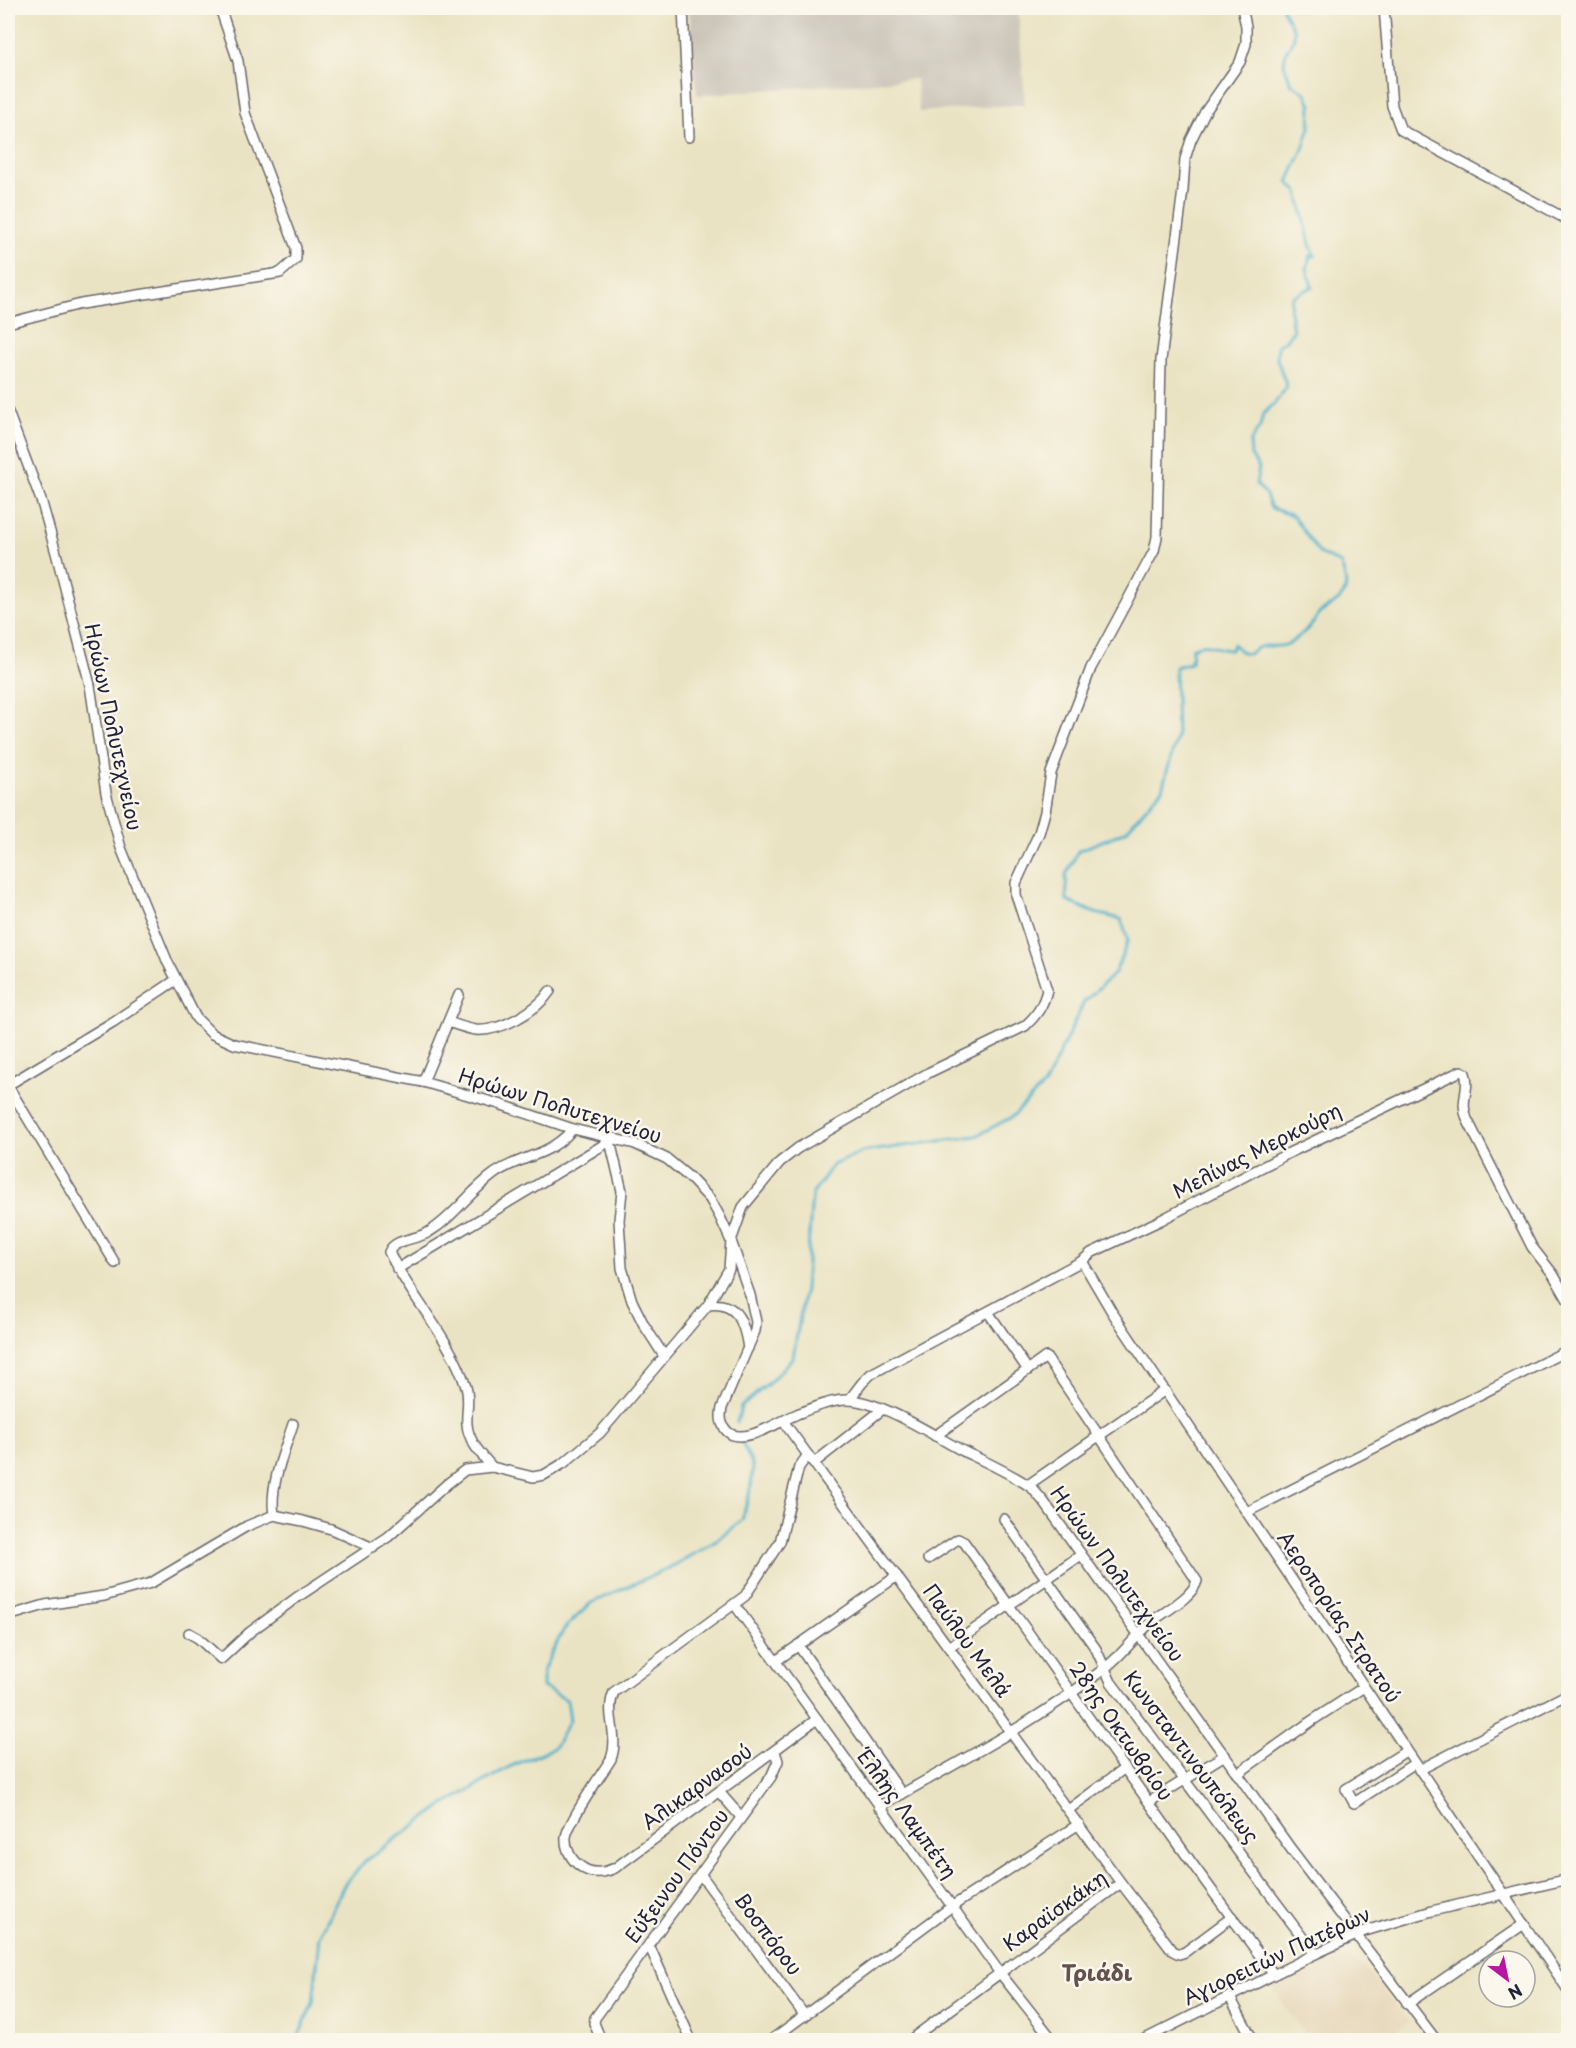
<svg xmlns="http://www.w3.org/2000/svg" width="1576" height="2048" viewBox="0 0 1576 2048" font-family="'Playpen Sans',sans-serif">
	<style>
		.built { fill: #e5d5b7 }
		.industrial { fill: #c9c3b8 }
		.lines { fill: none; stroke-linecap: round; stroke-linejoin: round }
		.stream { stroke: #4aafc9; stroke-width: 3 }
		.minor-casing { stroke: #68666b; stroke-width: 12 }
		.minor { stroke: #fff; stroke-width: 9 }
		.labels { text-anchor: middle; stroke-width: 5; stroke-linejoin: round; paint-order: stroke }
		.street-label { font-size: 20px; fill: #22223b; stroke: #fbf7ec }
		.quarter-label { font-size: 22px; font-weight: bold; fill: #63534e; stroke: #fbf7ec }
	</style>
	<rect width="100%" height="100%" fill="#fbf7ec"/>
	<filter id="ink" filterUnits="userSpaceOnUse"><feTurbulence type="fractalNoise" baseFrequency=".0167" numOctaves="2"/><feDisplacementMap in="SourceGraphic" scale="12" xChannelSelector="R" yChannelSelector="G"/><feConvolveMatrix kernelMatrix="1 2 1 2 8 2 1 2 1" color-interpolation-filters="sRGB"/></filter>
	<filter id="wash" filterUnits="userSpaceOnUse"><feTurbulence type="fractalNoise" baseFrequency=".008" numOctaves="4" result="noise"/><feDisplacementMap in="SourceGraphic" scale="24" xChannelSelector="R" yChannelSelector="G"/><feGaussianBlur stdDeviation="1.35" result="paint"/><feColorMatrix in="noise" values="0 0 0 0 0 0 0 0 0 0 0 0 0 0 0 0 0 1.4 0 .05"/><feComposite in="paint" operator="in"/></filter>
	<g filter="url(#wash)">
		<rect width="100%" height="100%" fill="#eae3c3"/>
		<path class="built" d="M 1340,1953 L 1366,1968 L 1409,2022 L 1383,2040 L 1309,2040 L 1270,1985 Z"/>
		<path class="industrial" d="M 689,8 L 1018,8 L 1025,104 L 919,112 L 916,79 L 697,95 Z"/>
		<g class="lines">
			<g class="stream">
				<path d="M 737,1422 L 741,1407 L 771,1381 L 793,1357 L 805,1289 L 812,1195 L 833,1165 L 862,1152 L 976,1136 L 1012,1117 L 1045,1084 L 1084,1002 L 1115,973 L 1128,940 L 1121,919 L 1095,913 L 1067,901 L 1066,875 L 1078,851 L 1126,831 L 1162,789 L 1177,737 L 1175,667 L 1191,663 L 1192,648 C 1210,639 1213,650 1231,650 L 1233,644 L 1243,653 L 1249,654 C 1265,639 1272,651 1288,644 C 1293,642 1309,628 1313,623 C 1316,620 1317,615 1321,612 C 1328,607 1338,603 1343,595 C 1349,585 1344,574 1341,564 L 1319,553 L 1293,516 L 1271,508 L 1265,493 L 1256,484 L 1259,468 L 1251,456 L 1250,442 L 1260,427 L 1263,414 L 1274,404 L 1287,387 L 1277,359 L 1278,345 L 1286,340 L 1293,331 L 1290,310 L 1292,297 L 1312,287 L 1307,269 L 1310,256 L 1315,256 L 1310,245 L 1298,192 L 1288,182 L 1303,149 L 1310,127 L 1311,105 L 1306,93 L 1291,84 L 1284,64 L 1286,52 L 1294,38 L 1294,30 L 1282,8"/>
				<path d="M 297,2040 L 313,2003 L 320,1936 L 344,1885 L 366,1860 L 441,1807 L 509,1767 L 554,1748 L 570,1720 L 567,1700 L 543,1687 L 543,1670 L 564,1629 L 591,1603 L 667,1569 L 713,1543 L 742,1520 L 751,1487 L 753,1467 L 742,1442"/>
			</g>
		</g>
	</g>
	<g filter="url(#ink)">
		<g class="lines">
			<defs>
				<g id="minor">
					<path d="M 683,8 L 689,137"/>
					<path d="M 1384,8 L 1392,106 L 1401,130 L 1568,220"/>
					<path d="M 8,323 L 81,304 L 280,273 L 296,259 L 296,248 L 245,113 L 238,61 L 220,8"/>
					<path d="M 8,412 L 42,503 L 56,553 L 90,685 L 106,793 L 121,848 L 168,963 L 196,1018 L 212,1034 L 234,1044 L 423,1082 L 499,1104 L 573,1129 L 635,1144 L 667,1159 L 690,1178 L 710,1199 L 720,1217 L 731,1241 L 750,1295 L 756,1322 L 755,1331 L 722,1408 C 720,1416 720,1423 726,1430 C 740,1448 780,1421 797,1414 C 812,1408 829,1401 845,1400 C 877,1398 934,1436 963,1451 C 986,1462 1011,1473 1032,1488 L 1044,1502 L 1291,1849 L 1436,2040"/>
					<path d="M 448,1022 C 457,1025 467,1029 476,1030 C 500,1032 537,1011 550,991"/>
					<path d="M 423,1082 L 459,995"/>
					<path d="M 8,1085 L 113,1022 L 176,980"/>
					<path d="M 8,1086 L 115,1263"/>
					<path d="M 607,1139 L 610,1141 L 622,1191 L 619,1220 L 622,1268 L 632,1301 L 644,1325 L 664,1356"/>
					<path d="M 1082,1261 L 1112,1312 L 1568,1990"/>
					<path d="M 397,1269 L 615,1138"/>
					<path d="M 708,1305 L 729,1269 L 731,1241 L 743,1207 L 780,1162 L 798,1148 L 930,1072 L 1025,1026 C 1037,1015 1043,1006 1047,990 L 1016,895 L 1016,883 L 1039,833 L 1045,812 L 1051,773 L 1091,668 L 1154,551 L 1157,537 L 1161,360 L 1183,190 L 1185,159 L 1191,140 L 1205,112 L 1240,62 L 1246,44 L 1246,26 L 1242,8"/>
					<path d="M 988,1312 L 1028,1370"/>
					<path d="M 849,1400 L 862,1383 L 871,1374 L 1082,1261 L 1091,1253 L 1161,1220 L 1289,1153 L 1461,1071 L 1465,1073 C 1471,1089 1459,1100 1467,1119 L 1532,1247 L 1553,1274 L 1568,1300"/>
					<path d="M 783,1421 L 1121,1883 L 1173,1951 L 1179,1954 L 1185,1952 L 1232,1917"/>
					<path d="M 808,1455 L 799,1467 L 780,1542 L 745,1596 L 614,1692 C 604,1714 620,1736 611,1759 C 601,1775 568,1822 566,1837 C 565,1848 571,1860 580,1866 C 591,1875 604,1873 615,1868 L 817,1719"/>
					<path d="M 814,1463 L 883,1409"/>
					<path d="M 492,1467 C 481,1454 468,1441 467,1424 C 466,1411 470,1400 466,1387 C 451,1338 411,1298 389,1252 C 395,1238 417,1240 429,1232 C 454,1217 470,1191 494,1174 C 509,1163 527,1159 544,1151 C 555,1146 565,1138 573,1129"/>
					<path d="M 1028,1485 L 1165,1390"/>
					<path d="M 1247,1512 L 1568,1350"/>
					<path d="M 274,1515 C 269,1486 284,1452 293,1424"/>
					<path d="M 1004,1519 L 1096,1649 L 1111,1682 L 1315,1954"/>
					<path d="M 928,1559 L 958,1539 L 964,1542 L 1194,1866 L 1274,1975"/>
					<path d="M 735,1605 L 1000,1973 L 1053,2040"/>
					<path d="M 8,1616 L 45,1605 L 104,1596 L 151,1583 L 247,1526 L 274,1515 L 303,1521 L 331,1529 L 373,1548"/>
					<path d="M 189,1633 L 198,1638 L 221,1659 L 250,1632 L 296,1598 L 388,1537 L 447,1484 L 465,1470 L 492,1467 L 533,1477 L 544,1475 L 564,1463 L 600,1433 L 708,1305 C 738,1301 744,1323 748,1348"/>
					<path d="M 798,1645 L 902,1794"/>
					<path d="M 949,1647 L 1081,1555"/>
					<path d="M 776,1661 L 897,1576"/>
					<path d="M 1406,1751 L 1346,1789 L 1354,1803 L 1415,1763"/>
					<path d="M 1419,1770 L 1568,1694"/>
					<path d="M 1237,1774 L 1313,1720 L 1364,1687"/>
					<path d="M 720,1793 L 741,1817"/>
					<path d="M 1149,1802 L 1225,1755"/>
					<path d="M 879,1807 C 955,1763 1036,1723 1105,1668 C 1122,1655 1134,1638 1150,1623 C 1163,1612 1192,1598 1197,1581 L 1046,1357 L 935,1436"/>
					<path d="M 1068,1810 L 1125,1768"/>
					<path d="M 701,1875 L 805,2016"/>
					<path d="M 649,1945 L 691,2040"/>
					<path d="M 1230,1997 L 1253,2040"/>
					<path d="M 1407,2004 L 1524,1924"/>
					<path d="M 914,2037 L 1121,1883"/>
					<path d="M 601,2040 L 594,2023 L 595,2018 L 771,1777 L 778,1761 L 775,1752"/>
					<path d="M 771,2040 L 951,1907 L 1079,1824"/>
					<path d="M 1143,2040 L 1315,1954 L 1365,1931 L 1432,1911 L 1568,1879"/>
				</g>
			</defs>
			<use href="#minor" class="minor-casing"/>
			<use href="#minor" class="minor"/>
		</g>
	</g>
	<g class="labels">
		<g class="street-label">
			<text transform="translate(113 727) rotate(78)" y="7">Ηρώων Πολυτεχνείου</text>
			<text transform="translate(560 1106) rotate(17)" y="7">Ηρώων Πολυτεχνείου</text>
			<text transform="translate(1257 1151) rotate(-27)" y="7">Μελίνας Μερκούρη</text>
			<text transform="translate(1117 1574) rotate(54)" y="7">Ηρώων Πολυτεχνείου</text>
			<text transform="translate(1339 1617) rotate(56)" y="7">Αεροπορίας Στρατού</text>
			<text transform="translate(967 1641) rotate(54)" y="7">Παύλου Μελά</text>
			<text transform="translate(1121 1731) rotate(55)" y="7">28ης Οκτωβρίου</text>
			<text transform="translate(1191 1757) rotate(53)" y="7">Κωνσταντινουπόλεως</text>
			<text transform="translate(697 1787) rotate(-36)" y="7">Αλικαρνασού</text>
			<text transform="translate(907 1814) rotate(54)" y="7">Έλλης Λαμπέτη</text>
			<text transform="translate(677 1876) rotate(-54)" y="7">Εύξεινου Πόντου</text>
			<text transform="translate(1055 1911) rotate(-36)" y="7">Καραϊσκάκη</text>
			<text transform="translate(768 1934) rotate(53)" y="7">Βοσπόρου</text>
			<text transform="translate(1277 1956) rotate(-25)" y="7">Αγιορειτών Πατέρων</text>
		</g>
		<g class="quarter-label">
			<text x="1097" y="1981">Τριάδι</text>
		</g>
	</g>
	<rect width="1576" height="2048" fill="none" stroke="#fbf7ec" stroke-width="30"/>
	<g transform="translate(1507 1979) rotate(148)"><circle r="28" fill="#fbf7ec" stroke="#a4a2a5" stroke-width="1.5"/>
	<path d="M0-4.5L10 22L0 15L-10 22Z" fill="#b5179e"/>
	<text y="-9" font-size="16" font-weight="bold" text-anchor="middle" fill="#22223b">N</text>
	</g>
</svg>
